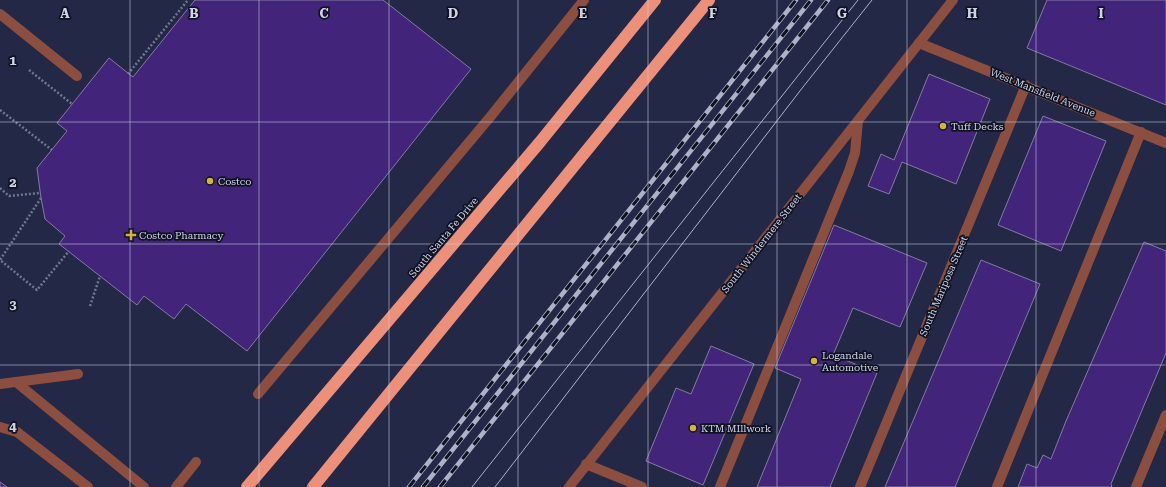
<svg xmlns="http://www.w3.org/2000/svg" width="1166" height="487" viewBox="0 0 1166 487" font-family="'Roboto Serif',serif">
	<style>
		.building { fill: #42257a; stroke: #837ba0 }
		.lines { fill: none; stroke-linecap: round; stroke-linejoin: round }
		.path { stroke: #727791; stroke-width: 2.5; stroke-dasharray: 2 2; stroke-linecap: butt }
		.minor { stroke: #8c4e3f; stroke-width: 10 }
		.highway { stroke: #ed907a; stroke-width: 12 }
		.tram { stroke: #adb2c8; stroke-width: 1 }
		.rail-casing { stroke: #adb2c8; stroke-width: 4.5 }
		.rail { stroke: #0f1220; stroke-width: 3; stroke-dasharray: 9; stroke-linecap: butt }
		.grid { fill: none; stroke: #ced3e7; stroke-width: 1; stroke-opacity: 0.55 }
		.poi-dot { fill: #d5b534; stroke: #0f1220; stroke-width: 1.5 }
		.labels { text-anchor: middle; stroke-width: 3.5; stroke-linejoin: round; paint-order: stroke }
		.street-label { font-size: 10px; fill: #ced3e7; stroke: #0f1220 }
		.poi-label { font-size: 10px; fill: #ced3e7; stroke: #0f1220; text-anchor: start }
		.grid-label { font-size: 13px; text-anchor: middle; font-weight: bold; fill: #ced3e7; stroke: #0f1220; stroke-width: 3.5; stroke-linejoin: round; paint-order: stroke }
	</style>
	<rect width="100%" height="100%" fill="#222846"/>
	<g class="building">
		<path d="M 195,0 L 383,0 L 471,69 L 247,351 L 186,304 L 174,319 L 144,296 L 137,305 L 59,244 L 65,236 L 45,219 L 41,198 L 37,168 L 67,131 L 57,123 L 109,58 L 133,77 Z"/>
		<path d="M 1047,0 L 1166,0 L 1166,105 L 1027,48 Z"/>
		<path d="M 929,74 L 990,99 L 956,184 L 902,162 L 889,194 L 868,186 L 881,154 L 894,160 Z"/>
		<path d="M 1043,116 L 1106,141 L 1061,251 L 998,225 Z"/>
		<path d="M 834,225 L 927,263 L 900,327 L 853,308 L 833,355 L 877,373 L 830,487 L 757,487 L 801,379 L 775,368 Z"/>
		<path d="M 1144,242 L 1166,251 L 1166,353 L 1111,484 L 1112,487 L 1018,487 L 1027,464 L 1037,468 L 1043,455 L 1051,459 L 1066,421 Z"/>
		<path d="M 981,260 L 1040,284 L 955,487 L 885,487 Z"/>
		<path d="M 711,346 L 754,364 L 703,485 L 646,461 L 676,388 L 691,394 Z"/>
		<path d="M 0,482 L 7,487 L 0,487 Z"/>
	</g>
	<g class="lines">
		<g class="path">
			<path d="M 29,70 L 72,104"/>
			<path d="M 128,74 L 188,0"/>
			<path d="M 0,110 L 52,150"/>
			<path d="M 0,188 L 9,196 L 40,193"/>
			<path d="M 41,198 L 0,260 L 37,290 L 69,251"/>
			<path d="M 90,306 L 100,276"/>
		</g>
		<g class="minor">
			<path d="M 0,14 L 77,76"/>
			<path d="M 919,43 L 1166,143"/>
			<path d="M 16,382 L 144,487"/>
			<path d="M 0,384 L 78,374"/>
			<path d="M 258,394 L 491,116 L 584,0"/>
			<path d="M 0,427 L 17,432 L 88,487"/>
			<path d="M 586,464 L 642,487"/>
			<path d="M 176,487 L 196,462"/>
			<path d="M 569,487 L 953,0"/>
			<path d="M 720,487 L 849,171 L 855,153 L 858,121"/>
			<path d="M 860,487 L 1026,85"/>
			<path d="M 997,487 L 1141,132"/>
			<path d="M 1136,487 L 1166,415"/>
		</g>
		<g class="highway">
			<path d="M 247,487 L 540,142 L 655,0"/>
			<path d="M 313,487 L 709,0"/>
		</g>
		<g class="tram">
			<path d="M 472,487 L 858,0"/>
			<path d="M 495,487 L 803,87 L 872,0"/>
		</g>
		<defs>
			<g id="rail">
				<path d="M 409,487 L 796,0"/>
				<path d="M 423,487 L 811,0"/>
				<path d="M 440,487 L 828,0"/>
			</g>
		</defs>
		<use href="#rail" class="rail-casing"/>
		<use href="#rail" class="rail"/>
	</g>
	<path class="grid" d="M 130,0 L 130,487M 259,0 L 259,487M 389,0 L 389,487M 518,0 L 518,487M 648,0 L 648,487M 777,0 L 777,487M 907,0 L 907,487M 1036,0 L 1036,487M 0,122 L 1166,122M 0,244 L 1166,244M 0,365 L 1166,365"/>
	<g class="poi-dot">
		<circle cx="943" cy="126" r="4"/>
		<circle cx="210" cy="181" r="4"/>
		<path d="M129 229h4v4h4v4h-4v4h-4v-4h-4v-4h4z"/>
		<circle cx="814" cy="361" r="4"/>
		<circle cx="693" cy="428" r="4"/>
	</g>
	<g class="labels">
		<g class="street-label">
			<text transform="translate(1043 92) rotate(22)" y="4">West Mansfield Avenue</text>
			<text transform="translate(443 237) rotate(-50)" y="4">South Santa Fe Drive</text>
			<text transform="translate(761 243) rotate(-52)" y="4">South Windermere Street</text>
			<text transform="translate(943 286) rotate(-67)" y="4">South Mariposa Street</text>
		</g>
		<g class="poi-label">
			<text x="951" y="130">Tuff Decks</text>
			<text x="218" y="185">Costco</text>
			<text x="139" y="239">Costco Pharmacy</text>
			<text x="822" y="359">Logandale<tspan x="822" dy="12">Automotive</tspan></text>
			<text x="701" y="432">KTM MIllwork</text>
		</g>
	</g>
	<g class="grid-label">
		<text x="65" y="18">A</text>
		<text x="194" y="18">B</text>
		<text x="324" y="18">C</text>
		<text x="453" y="18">D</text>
		<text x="583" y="18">E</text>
		<text x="713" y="18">F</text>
		<text x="842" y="18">G</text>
		<text x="972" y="18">H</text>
		<text x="1101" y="18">I</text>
		<text x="13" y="65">1</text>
		<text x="13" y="187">2</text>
		<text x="13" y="309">3</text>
		<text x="13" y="431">4</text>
	</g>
</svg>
